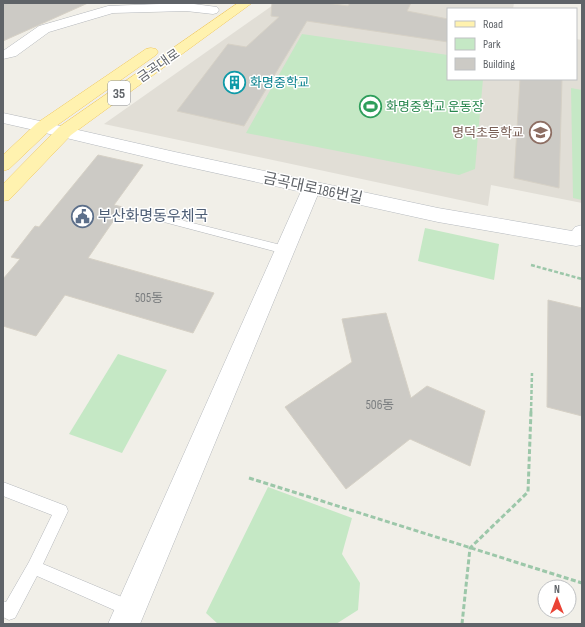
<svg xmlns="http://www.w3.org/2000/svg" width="585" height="627" viewBox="0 0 585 627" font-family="'Sofia Sans Condensed','Noto Sans KR',sans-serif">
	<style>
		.education { fill: #e1ded6 }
		.green { fill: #c5e8c5 }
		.building { fill: #cccac5; stroke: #d6d1c6 }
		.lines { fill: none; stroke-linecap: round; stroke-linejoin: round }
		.lane-casing { stroke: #b5b8bc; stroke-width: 1 }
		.street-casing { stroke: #b5b8bc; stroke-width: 1 }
		.secondary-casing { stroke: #b6babf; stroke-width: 1 }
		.primary-casing { stroke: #f2c960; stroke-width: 1 }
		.path-far1 { stroke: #9cc7a9; stroke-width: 2.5; stroke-dasharray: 4 2; stroke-linecap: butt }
		.path { stroke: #9cc7a9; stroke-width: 3; stroke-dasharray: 5 2.5; stroke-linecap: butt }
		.lane { fill: #fff; fill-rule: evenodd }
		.street { fill: #fff; fill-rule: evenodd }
		.secondary { fill: #fff; fill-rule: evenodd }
		.primary { fill: #fff2af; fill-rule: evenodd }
		.labels { text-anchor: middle; stroke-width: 3; stroke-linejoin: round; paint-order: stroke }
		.far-street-label { font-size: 13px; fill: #5f6368; stroke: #fff }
		.far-culture-label { font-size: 13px; fill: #0d838f; stroke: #fff; text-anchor: start }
		.far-leisure-label { font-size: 13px; fill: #27864d; stroke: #fff; text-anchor: start }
		.far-education-label { font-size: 13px; fill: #785e54; stroke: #fff; text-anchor: end }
		.number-label { font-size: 13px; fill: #7a7d7f }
		.shield { fill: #fff; stroke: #8f9295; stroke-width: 1 }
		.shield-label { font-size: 14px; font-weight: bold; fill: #5f6368 }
		.street-label { font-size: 15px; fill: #5f6368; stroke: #fff }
		.service-label { font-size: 15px; fill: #4e5e75; stroke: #fff; text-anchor: start }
	</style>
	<rect width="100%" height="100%" fill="#f1efe8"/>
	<path class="education" d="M 276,3 L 514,3 L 513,9 L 448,9 L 448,79 L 576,79 L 576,39 L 582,40 L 582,203 L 491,185 L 488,206 L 104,124 Z"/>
	<g class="green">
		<path d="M 302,34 L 448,55 L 448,79 L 483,79 L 475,169 L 459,175 L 246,133 Z"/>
		<path d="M 571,88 L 582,90 L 582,200 L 573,198 Z"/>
		<path d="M 425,228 L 499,244 L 494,280 L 418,261 Z"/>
		<path d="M 118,354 L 167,370 L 122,453 L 69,434 Z"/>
		<path d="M 268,487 L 352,518 L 342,554 L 360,583 L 358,610 L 336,624 L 218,624 L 206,613 Z"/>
	</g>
	<g class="building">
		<path d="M 3,3 L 88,3 L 3,41 Z"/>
		<path d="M 272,3 L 326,3 L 348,6 L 350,3 L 411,3 L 407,11 L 448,19 L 448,42 L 307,21 L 244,126 L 177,111 L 228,44 L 246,47 L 279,17 L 271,16 Z"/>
		<path d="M 520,79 L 562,79 L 559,188 L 514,178 Z"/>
		<path d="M 98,155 L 143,165 L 114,205 L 123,207 L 88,258 L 214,293 L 193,333 L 65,295 L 36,336 L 3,326 L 3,279 L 20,259 L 11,257 L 35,226 L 39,227 Z"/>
		<path d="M 548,300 L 582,308 L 582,416 L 547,407 Z"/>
		<path d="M 386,313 L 411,398 L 427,386 L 485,411 L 470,466 L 410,439 L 346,489 L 285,407 L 352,362 L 342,319 Z"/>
	</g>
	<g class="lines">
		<defs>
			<g id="lane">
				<path d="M 148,212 L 285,246 L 289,247 L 290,250 L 289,253 L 285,254 L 145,217 L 143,215 L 145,213 Z"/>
				<path d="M 3,482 L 66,506 L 68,511 L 43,564 L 136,603 L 138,609 L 136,615 L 130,617 L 37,576 L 15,618 L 9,620 L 3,617 L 3,601 L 6,602 L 29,562 L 52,515 L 3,496 Z"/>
			</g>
			<g id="street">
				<path d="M 186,3 L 217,7 L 219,10 L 217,13 L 213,14 L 186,11 L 113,13 L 49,32 L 16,56 L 3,59 L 3,51 L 39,26 L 108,6 Z"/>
				<path d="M 3,113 L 49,123 L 51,127 L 49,131 L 43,132 L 3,123 Z"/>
				<path d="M 312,181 L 318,183 L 321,187 L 140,624 L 108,624 L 303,187 L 306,183 Z"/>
			</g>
			<path id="secondary" d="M 43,122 L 175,152 L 438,208 L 572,231 L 575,227 L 582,225 L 582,245 L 576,246 L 438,222 L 175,164 L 37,131 L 35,127 L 37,123 Z"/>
			<g id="primary">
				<path d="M 238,3 L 252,3 L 71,135 L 9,200 L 3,201 L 3,184 L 59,127 Z"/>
				<path d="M 151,48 L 156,49 L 158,52 L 156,55 L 49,131 L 9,169 L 3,171 L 3,155 L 37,123 L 146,49 Z"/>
			</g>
		</defs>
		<use href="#lane" class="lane-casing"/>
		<use href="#street" class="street-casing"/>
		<use href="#secondary" class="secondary-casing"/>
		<use href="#primary" class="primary-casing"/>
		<g class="path-far1">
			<path d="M 531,265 L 582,279"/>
			<path d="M 531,412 L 532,373"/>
		</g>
		<g class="path">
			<path d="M 249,478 L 582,583"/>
			<path d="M 462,624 L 470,548 L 528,492 L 531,411"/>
		</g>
		<use href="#lane" class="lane"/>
		<use href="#street" class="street"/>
		<use href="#secondary" class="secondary"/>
		<use href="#primary" class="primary"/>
	</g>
	<defs>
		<symbol id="building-ring" viewBox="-11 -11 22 22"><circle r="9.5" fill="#fff" stroke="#0f9aa8" stroke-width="1.5"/><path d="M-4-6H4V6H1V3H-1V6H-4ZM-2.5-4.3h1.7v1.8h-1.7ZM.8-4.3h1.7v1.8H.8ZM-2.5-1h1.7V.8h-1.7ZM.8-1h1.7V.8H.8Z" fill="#0f9aa8"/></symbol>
		<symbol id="stadium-ring" viewBox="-11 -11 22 22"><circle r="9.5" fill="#fff" stroke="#2e9e5b" stroke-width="1.5"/><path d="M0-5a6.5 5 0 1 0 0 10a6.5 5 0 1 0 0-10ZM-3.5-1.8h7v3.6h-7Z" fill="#2e9e5b"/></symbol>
		<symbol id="school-ring" viewBox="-11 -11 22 22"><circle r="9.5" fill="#fff" stroke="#8d6e63" stroke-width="1.5"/><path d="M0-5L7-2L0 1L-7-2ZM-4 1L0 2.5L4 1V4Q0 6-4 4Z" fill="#8d6e63"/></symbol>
		<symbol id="civic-ring" viewBox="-11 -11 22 22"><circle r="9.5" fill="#fff" stroke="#5c6f8a" stroke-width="1.5"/><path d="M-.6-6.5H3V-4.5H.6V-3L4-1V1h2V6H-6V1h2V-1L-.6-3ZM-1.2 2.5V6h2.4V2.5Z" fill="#5c6f8a"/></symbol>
	</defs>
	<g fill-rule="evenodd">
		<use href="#building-ring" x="222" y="70" width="25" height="25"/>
		<use href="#stadium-ring" x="358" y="94" width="25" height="25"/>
		<use href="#school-ring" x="528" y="120" width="25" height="25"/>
		<use href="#civic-ring" x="70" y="204" width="25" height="25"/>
	</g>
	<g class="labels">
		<g class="far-street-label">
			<text transform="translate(158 65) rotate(-35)" y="5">금곡대로</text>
		</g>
		<g class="far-culture-label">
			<text x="250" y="87">화명중학교</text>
		</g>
		<g class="far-leisure-label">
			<text x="386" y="111">화명중학교 운동장</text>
		</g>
		<g class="far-education-label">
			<text x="524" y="137">명덕초등학교</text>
		</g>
		<g class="number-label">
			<text x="149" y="302">505동</text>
			<text x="380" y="409">506동</text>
		</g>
		<rect class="shield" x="108" y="81" width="22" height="24" rx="3"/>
		<g class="shield-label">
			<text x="119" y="98">35</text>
		</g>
		<g class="street-label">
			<text transform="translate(313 188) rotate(12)" y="5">금곡대로186번길</text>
		</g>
		<g class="service-label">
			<text x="98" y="221">부산화명동우체국</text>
		</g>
	</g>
	<rect width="585" height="627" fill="none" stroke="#5f6368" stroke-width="8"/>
	<rect x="447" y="8" width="130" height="72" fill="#ffffff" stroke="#bfc1c3"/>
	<rect x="455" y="21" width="20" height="6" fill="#fff2af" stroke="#bfc1c3"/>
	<text x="483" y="28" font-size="12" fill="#5f6368">Road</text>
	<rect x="455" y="38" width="20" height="12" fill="#c5e8c5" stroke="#bfc1c3"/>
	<text x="483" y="48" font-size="12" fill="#5f6368">Park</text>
	<rect x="455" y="58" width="20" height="12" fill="#cccac5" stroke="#bfc1c3"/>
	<text x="483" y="68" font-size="12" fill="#5f6368">Building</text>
	<g transform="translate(557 599)"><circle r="19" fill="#ffffff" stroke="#bfc1c3"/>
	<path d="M0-3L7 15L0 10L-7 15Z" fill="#ea4335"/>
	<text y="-6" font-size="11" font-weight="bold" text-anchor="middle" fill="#5f6368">N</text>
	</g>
</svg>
